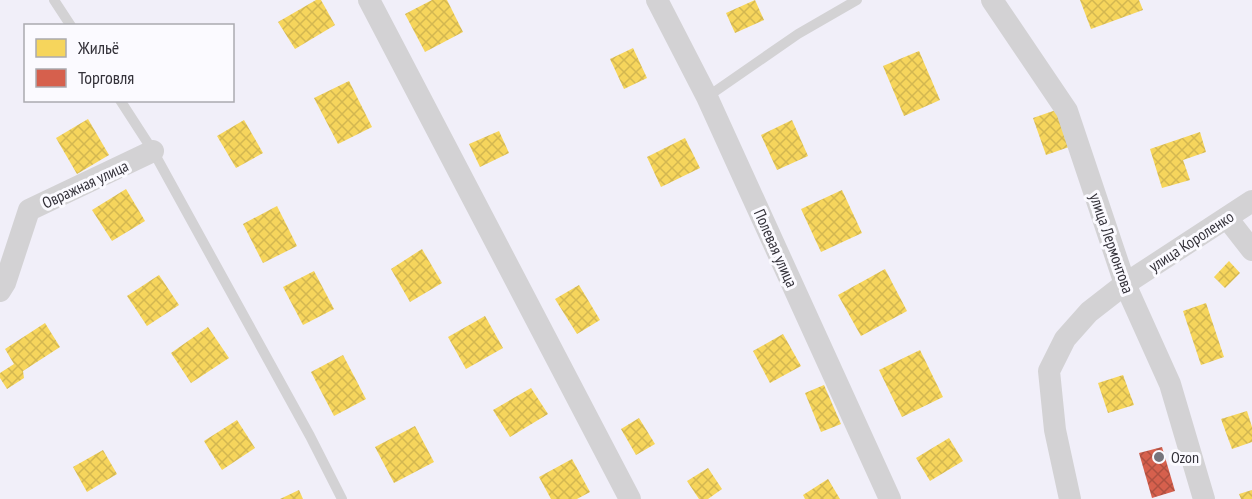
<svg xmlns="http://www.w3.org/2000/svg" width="1252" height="499" viewBox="0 0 1252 499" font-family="'PT Sans Narrow',sans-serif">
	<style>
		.homes { fill: url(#homes-cross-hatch) }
		.shops { fill: url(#shops-cross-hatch) }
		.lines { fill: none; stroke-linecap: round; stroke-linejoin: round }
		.service { stroke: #d3d2d4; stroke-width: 10 }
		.minor { stroke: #d3d2d4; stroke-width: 22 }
		.poi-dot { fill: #76747c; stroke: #fbfaff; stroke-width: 2 }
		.labels { text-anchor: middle; stroke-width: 6; stroke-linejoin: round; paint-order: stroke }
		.street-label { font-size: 16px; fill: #333139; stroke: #fbfaff }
		.poi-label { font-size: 16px; fill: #333139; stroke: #fbfaff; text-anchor: start }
	</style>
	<defs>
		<pattern id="homes-cross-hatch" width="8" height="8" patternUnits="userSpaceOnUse" patternTransform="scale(1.5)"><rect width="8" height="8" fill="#f6d55c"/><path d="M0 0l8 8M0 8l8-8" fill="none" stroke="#d3b751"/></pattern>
		<pattern id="shops-cross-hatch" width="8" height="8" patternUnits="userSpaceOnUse" patternTransform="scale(1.5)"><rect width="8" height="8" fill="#d6604d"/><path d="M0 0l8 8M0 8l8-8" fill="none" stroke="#ae5041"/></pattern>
	</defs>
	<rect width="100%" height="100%" fill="#f1eff9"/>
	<g class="homes">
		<path d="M 316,0 L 321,0 L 335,25 L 295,49 L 278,22 Z"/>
		<path d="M 432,0 L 447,0 L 463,32 L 425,52 L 405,14 Z"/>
		<path d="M 755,0 L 764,20 L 735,33 L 726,13 Z"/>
		<path d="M 1080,0 L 1139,0 L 1143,10 L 1091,29 Z"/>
		<path d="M 633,48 L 647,78 L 624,89 L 610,59 Z"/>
		<path d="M 919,51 L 940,100 L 904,116 L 883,66 Z"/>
		<path d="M 349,81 L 372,127 L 338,144 L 314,98 Z"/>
		<path d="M 1056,110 L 1069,147 L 1046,155 L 1033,118 Z"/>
		<path d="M 88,119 L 109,155 L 77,174 L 56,138 Z"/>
		<path d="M 244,120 L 263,153 L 236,168 L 217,136 Z"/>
		<path d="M 792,120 L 808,156 L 777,170 L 761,135 Z"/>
		<path d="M 499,131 L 509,153 L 480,167 L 469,144 Z"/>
		<path d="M 1200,132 L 1206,152 L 1183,160 L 1190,180 L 1162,188 L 1150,149 Z"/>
		<path d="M 685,138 L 700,168 L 661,187 L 647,157 Z"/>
		<path d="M 126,189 L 145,221 L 112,241 L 92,210 Z"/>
		<path d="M 842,190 L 862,233 L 821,252 L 801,209 Z"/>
		<path d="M 277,206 L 297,246 L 263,263 L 243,224 Z"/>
		<path d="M 422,249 L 442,283 L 410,302 L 391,269 Z"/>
		<path d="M 1229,261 L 1240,273 L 1225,288 L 1214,277 Z"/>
		<path d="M 885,269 L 907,311 L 861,336 L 838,295 Z"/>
		<path d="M 314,271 L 334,309 L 303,325 L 283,287 Z"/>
		<path d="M 159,275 L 179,305 L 147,326 L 127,296 Z"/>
		<path d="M 579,285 L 600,320 L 577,334 L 555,299 Z"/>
		<path d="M 1206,303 L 1224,357 L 1201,365 L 1183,311 Z"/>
		<path d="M 485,316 L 503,348 L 466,369 L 448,337 Z"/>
		<path d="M 45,323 L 60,347 L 23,371 L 24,378 L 7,389 L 0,378 L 0,373 L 14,364 L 5,349 Z"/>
		<path d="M 208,327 L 229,358 L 191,383 L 171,353 Z"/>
		<path d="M 783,334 L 801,366 L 770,383 L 753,351 Z"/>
		<path d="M 920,350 L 943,397 L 902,417 L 879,370 Z"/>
		<path d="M 343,355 L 366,399 L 334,416 L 311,372 Z"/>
		<path d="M 1123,375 L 1134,405 L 1108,413 L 1098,383 Z"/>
		<path d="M 824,385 L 841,424 L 821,432 L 805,393 Z"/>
		<path d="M 531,388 L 548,414 L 510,437 L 493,410 Z"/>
		<path d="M 1247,411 L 1252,427 L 1252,442 L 1232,449 L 1221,419 Z"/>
		<path d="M 639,418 L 655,444 L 636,455 L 621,429 Z"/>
		<path d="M 237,420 L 255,448 L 222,470 L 204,441 Z"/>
		<path d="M 415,426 L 434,462 L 394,483 L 375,447 Z"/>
		<path d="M 949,438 L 963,461 L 930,481 L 916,458 Z"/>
		<path d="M 103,450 L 117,474 L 87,492 L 73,467 Z"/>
		<path d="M 572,459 L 590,492 L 577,499 L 551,499 L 539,477 Z"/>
		<path d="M 708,468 L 722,489 L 708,499 L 699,499 L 687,481 Z"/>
		<path d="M 828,479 L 840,499 L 805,499 L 803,495 Z"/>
		<path d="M 299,490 L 303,499 L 280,499 Z"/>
		<path d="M 1252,490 L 1252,499 L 1241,499 L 1239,494 Z"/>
	</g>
	<path class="shops" d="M 1162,447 L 1175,491 L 1152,498 L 1139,453 Z"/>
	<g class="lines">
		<g class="service">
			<path d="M 54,0 L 71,26"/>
			<path d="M 707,97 L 798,34 L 857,0"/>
			<path d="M 120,100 L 153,151 L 310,436 L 342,499"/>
		</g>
		<g class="minor">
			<path d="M 369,0 L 630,499"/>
			<path d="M 657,0 L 707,97 L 890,499"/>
			<path d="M 992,0 L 1067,111 L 1125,284 L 1170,384 L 1204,499"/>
			<path d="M 1227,218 L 1252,250"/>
			<path d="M 0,291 L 5,283 L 29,210 L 153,151"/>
			<path d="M 1070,499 L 1055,430 L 1049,371 L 1065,339 L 1089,312 L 1125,284 L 1252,201"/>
		</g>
	</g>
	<circle class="poi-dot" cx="1159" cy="457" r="6"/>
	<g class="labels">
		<g class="street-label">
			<text transform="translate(85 184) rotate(-25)" y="6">Овражная улица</text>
			<text transform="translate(1191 241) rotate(-33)" y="6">улица Короленко</text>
			<text transform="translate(1112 243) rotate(71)" y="6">улица Лермонтова</text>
			<text transform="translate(776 248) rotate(66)" y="6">Полевая улица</text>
		</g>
		<g class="poi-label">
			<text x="1171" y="463">Ozon</text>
		</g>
	</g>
	<rect x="24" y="24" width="210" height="78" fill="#fbfaff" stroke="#abaab0" stroke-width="1.5"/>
	<rect x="36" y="39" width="30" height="18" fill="#f6d55c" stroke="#abaab0" stroke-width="1.5"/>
	<text x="78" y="54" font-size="18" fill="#333139">Жильё</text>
	<rect x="36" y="69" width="30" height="18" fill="#d6604d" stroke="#abaab0" stroke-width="1.5"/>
	<text x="78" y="84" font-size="18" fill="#333139">Торговля</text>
</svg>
